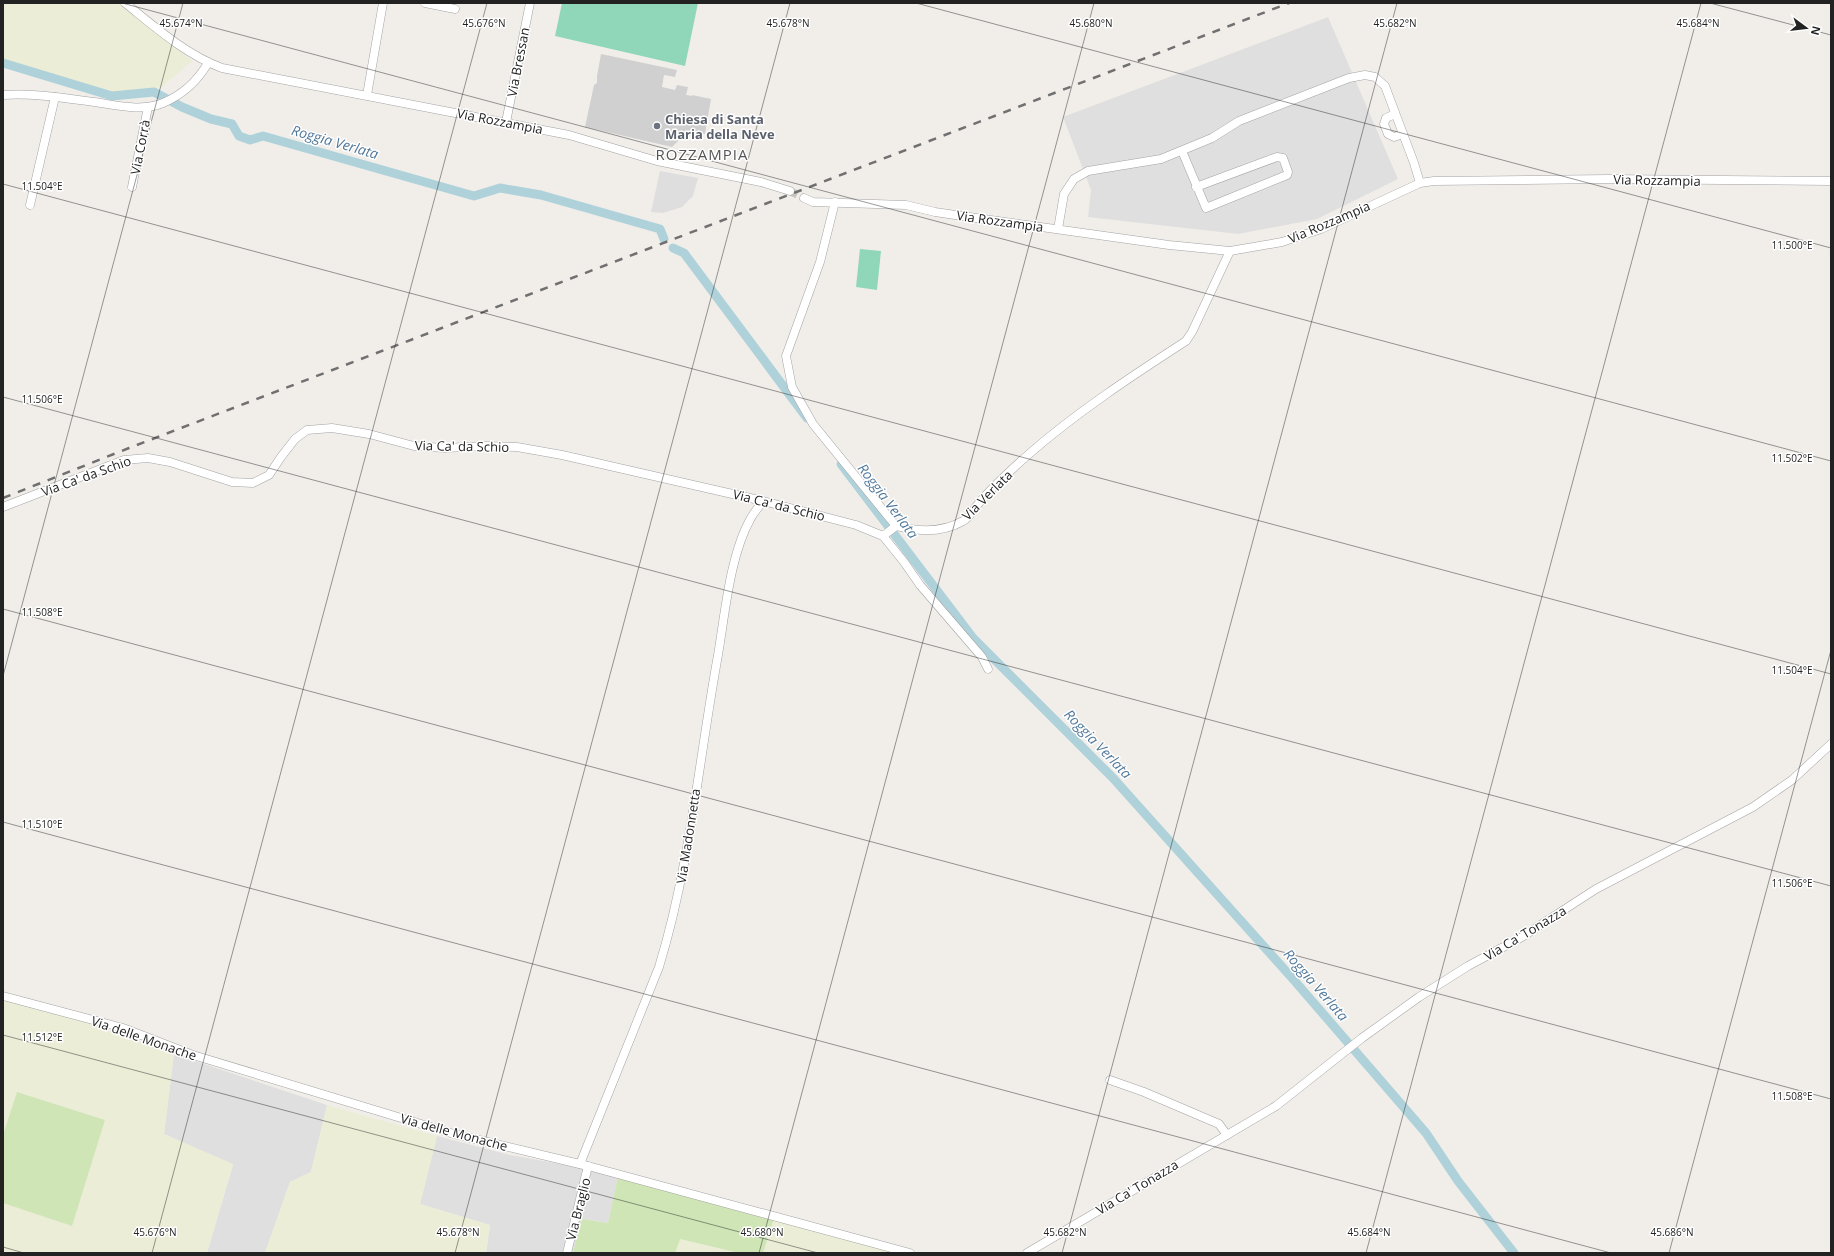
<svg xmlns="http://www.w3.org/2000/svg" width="1834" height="1256" viewBox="0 0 1834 1256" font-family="'Open Sans',sans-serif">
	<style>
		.residential { fill: #e0dfdf }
		.religious { fill: #d0d0d0 }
		.farmland { fill: #ecedd7 }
		.grass { fill: #cfe5b5 }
		.pitch { fill: #90d7b9 }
		.parking { fill: #dedede }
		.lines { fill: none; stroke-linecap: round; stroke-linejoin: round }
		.canal { stroke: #afd2da; stroke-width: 9 }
		.minor-tunnel { stroke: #c8c5c2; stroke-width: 8; stroke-dasharray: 8 4; stroke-linecap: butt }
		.minor-casing { stroke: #a3a3a3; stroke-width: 9 }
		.minor { stroke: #fff; stroke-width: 8 }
		.rail { stroke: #707070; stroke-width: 2.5; stroke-dasharray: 8 8; stroke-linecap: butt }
		.ticks { fill: none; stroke: #222; stroke-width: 1; stroke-opacity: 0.45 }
		.worship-dot { fill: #6b7280; stroke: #fff; stroke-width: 1.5 }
		.labels { text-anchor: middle; stroke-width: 3; stroke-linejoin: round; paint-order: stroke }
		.street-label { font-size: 13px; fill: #222; stroke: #fff }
		.worship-label { font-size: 13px; font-weight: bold; fill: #5b616d; stroke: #fff; text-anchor: start }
		.water-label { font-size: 14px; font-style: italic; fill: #50789a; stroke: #fff }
		.quarter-label { font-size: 15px; letter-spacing: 1px; fill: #555; stroke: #fff }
		.ticks-label { font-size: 10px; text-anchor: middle; fill: #222; stroke: #fff; stroke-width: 3; stroke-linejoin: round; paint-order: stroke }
	</style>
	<rect width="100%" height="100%" fill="#f1eeea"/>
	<g class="residential">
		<path d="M 1328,17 L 1398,179 L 1317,219 L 1238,234 L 1088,217 L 1091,190 L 1063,117 Z"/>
		<path d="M 174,1054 L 327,1105 L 311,1172 L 290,1182 L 265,1253 L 207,1253 L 233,1165 L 164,1134 Z"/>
		<path d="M 437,1136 L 510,1155 L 594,1170 L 618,1177 L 608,1223 L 582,1219 L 573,1253 L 486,1253 L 490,1225 L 420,1204 Z"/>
	</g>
	<path class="religious" d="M 601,54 L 677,70 L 675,77 L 664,75 L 662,87 L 675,90 L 677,85 L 688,87 L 686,95 L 692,96 L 692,95 L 711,99 L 705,134 L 682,137 L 672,147 L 585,127 L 594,85 L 597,83 L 597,76 Z"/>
	<g class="farmland">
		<path d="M 3,3 L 120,3 L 192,61 L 162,87 L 112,94 L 3,63 Z"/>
		<path d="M 3,998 L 72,1018 L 174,1054 L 164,1134 L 233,1164 L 207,1253 L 3,1253 L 3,1203 L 72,1226 L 105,1120 L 17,1092 L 3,1135 Z"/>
		<path d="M 327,1105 L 437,1136 L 420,1204 L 490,1225 L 486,1253 L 265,1253 L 290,1182 L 311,1172 Z"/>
		<path d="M 774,1218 L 890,1249 L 889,1253 L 763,1253 Z"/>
		<path d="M 679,1239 L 739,1253 L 675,1253 Z"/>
	</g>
	<g class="grass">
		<path d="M 17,1092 L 105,1120 L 72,1226 L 3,1203 L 3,1135 Z"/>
		<path d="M 618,1177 L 774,1218 L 763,1253 L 739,1253 L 680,1239 L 675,1253 L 573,1253 L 582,1219 L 608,1223 Z"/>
	</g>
	<g class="pitch">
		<path d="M 562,3 L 698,3 L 685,66 L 555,36 Z"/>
		<path d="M 860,249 L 881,251 L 877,290 L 856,287 Z"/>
	</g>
	<path class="parking" d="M 660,171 L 698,178 L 693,196 L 682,207 L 663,213 L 651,212 Z"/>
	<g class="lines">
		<g class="canal">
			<path d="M 3,63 L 112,96 L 154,92 L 182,107 L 211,119 L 232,124 L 239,136 L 250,140 L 263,136 L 474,196 L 500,188 L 541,195 L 660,229 L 664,239"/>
			<path d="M 673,248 L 684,253 L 807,418"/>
			<path d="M 841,464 L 973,638 L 1113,778 L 1293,979 L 1426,1133 L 1458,1181 L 1514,1253"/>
		</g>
		<path class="minor-tunnel" d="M 790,191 L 804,198"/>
		<defs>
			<g id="minor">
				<path d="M 125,3 C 155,27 185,54 222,68 L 569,135 L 657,161 L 761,182 L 790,191"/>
				<path d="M 425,3 L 455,9"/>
				<path d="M 3,95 C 33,93 64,98 94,102 C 116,105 142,112 163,103 C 182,95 198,80 208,63"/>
				<path d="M 367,95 L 383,3"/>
				<path d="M 1395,114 L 1386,118 L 1384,124 L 1388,134 L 1394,137 L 1403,134"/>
				<path d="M 506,122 L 530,3"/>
				<path d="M 1182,151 L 1206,208 L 1287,175 L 1288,172 L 1283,158 L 1277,157 L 1196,187"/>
				<path d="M 132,187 L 148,107"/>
				<path d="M 804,198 L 813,202 L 906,205 L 935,212 L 962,216 L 1169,245 L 1230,251 L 1282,242 L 1321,229 L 1420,183 L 1434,181 L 1608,179 L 1831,181"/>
				<path d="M 835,202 L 820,262 L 786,356 L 792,387 L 813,424 L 896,526 C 919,532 942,533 963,521 C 970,518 974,508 979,503 C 993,486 1012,469 1029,454 C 1077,412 1132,376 1186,341 L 1192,332 L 1230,251"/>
				<path d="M 30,205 L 55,97"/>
				<path d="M 1058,229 L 1064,194 L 1074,179 L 1088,171 L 1161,159 L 1212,138 L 1239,121 L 1349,78 L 1365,75 L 1375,77 L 1385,86 L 1414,163 L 1420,183"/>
				<path d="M 3,507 L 124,460 L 148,458 L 170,462 L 232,482 L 253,483 L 269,475 L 281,457 L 295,439 L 307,430 L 332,428 L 369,434 L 414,446 L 445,448 L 486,446 L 517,447 L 562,455 L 763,501 L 856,525 L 883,536 L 896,526"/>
				<path d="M 883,536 L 904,562 L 920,585 L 982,657 L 988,669"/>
				<path d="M 3,996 L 123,1028 L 193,1055 L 454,1134 L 588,1166 L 910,1253"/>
				<path d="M 1110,1080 L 1144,1092 L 1219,1124 L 1227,1135"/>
				<path d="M 580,1164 L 659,967 C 690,866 699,759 718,655 C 725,614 730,554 751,518 C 754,512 759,507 763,501"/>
				<path d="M 567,1253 L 588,1166"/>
				<path d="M 1027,1253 L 1276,1106 L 1362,1038 L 1419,997 L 1468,966 L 1522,937 L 1596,889 L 1753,807 L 1792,780 L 1831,744"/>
			</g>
		</defs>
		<use href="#minor" class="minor-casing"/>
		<use href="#minor" class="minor"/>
		<path class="rail" d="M 3,498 L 129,448 L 1289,3"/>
	</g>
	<path class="ticks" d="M 122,3 L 1831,461M 916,3 L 1831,248M 1710,3 L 1831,35M 3,184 L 1831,674M 3,397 L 1831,886M 3,609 L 1831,1099M 3,676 L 183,3M 3,822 L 1611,1253M 3,1035 L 818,1253M 3,1247 L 24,1253M 152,1253 L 487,3M 455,1253 L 790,3M 759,1253 L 1094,3M 1062,1253 L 1397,3M 1366,1253 L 1701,3M 1669,1253 L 1831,650"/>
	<circle class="worship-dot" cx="657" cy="126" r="4"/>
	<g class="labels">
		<g class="street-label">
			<text transform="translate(518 62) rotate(-79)" y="5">Via Bressan</text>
			<text transform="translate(500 121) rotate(11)" y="5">Via Rozzampia</text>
			<text transform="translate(140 147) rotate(-79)" y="5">Via Corrà</text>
			<text transform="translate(1657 180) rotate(1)" y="5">Via Rozzampia</text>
			<text transform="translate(1000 221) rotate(8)" y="5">Via Rozzampia</text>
			<text transform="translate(1329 222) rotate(-23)" y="5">Via Rozzampia</text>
			<text transform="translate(462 446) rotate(1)" y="5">Via Ca' da Schio</text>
			<text transform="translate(86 476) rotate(-20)" y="5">Via Ca' da Schio</text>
			<text transform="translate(987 495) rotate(-45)" y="5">Via Verlata</text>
			<text transform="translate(779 505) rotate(14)" y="5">Via Ca' da Schio</text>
			<text transform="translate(688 836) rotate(-81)" y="5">Via Madonnetta</text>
			<text transform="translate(1525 933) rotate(-31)" y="5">Via Ca' Tonazza</text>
			<text transform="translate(144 1038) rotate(19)" y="5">Via delle Monache</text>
			<text transform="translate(454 1132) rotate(15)" y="5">Via delle Monache</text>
			<text transform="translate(1137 1187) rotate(-31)" y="5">Via Ca' Tonazza</text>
			<text transform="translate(578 1209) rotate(-76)" y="5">Via Braglio</text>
		</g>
		<g class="worship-label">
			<text x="665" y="124">Chiesa di Santa<tspan x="665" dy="15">Maria della Neve</tspan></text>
		</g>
		<g class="water-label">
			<text transform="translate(335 142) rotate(16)" y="5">Roggia Verlata</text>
			<text transform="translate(888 501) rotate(53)" y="5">Roggia Verlata</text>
			<text transform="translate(1098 744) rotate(46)" y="5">Roggia Verlata</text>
			<text transform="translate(1316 985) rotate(49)" y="5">Roggia Verlata</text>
		</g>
		<g class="quarter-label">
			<text x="702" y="160">ROZZAMPIA</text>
		</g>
	</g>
	<g class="ticks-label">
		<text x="181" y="27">45.674°N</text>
		<text x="484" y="27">45.676°N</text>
		<text x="788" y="27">45.678°N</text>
		<text x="1091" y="27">45.680°N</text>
		<text x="1395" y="27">45.682°N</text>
		<text x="1698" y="27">45.684°N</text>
		<text x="42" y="190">11.504°E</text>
		<text x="1792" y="249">11.500°E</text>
		<text x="42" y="403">11.506°E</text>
		<text x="1792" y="462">11.502°E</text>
		<text x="42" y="616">11.508°E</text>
		<text x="1792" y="674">11.504°E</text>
		<text x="42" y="828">11.510°E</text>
		<text x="1792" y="887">11.506°E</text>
		<text x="42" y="1041">11.512°E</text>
		<text x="1792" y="1100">11.508°E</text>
		<text x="155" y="1236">45.676°N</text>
		<text x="458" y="1236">45.678°N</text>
		<text x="762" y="1236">45.680°N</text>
		<text x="1065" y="1236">45.682°N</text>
		<text x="1369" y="1236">45.684°N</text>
		<text x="1672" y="1236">45.686°N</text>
	</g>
	<rect width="1834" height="1256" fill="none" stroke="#222222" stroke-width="8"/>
	<g transform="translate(1806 28) rotate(105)" stroke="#ffffff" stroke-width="3" paint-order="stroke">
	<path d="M0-3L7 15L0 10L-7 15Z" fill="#222222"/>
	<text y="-6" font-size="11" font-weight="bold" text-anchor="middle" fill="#222222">N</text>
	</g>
</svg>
